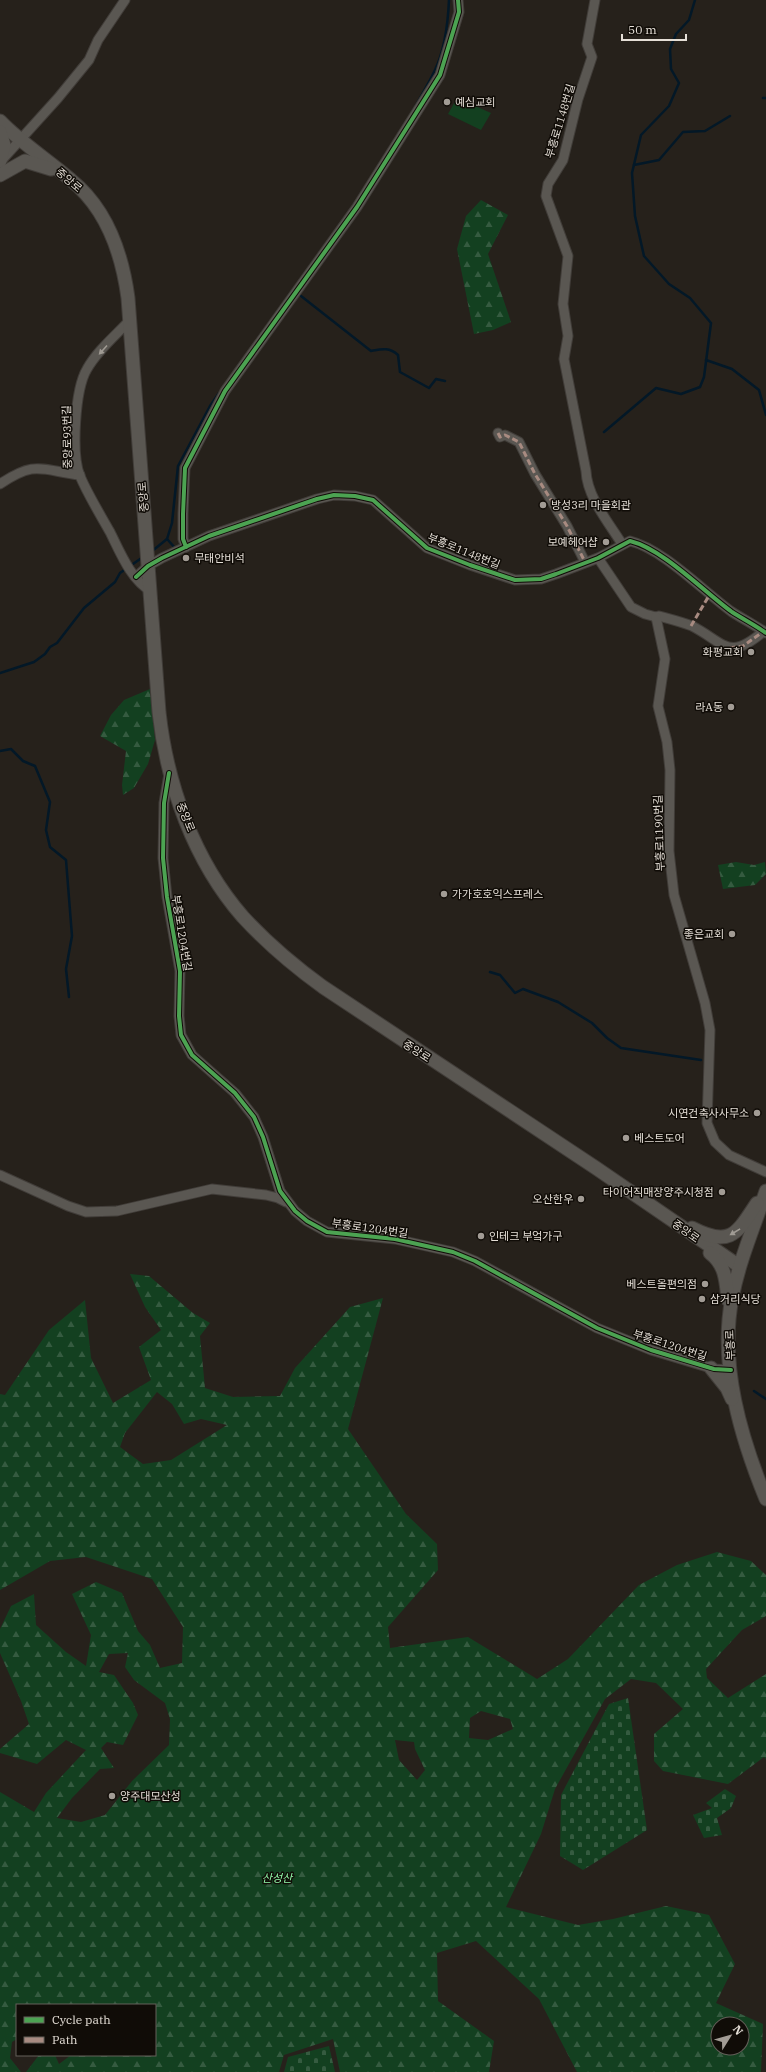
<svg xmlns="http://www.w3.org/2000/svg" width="766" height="2072" viewBox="0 0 766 2072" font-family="'IBM Plex Serif','Noto Sans KR',serif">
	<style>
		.grass { fill: #134020 }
		.forest { fill: url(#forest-firs); fill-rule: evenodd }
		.cemetery { fill: url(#cemetery-stones) }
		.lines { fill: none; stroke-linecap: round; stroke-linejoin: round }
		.stream { stroke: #031827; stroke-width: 2.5 }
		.street-casing { stroke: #413d39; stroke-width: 11 }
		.secondary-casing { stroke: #413d39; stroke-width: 15 }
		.street { stroke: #5a5752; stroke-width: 9 }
		.secondary { stroke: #5a5752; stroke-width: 13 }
		.quiet { stroke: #a88b81; stroke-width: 3; stroke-dasharray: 6 3; stroke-linecap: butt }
		.cycleway-casing { stroke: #100c07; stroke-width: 6 }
		.cycleway { stroke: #4ca352; stroke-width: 4 }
		.oneway { fill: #a09b94 }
		.poi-dot { fill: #a29c95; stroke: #100c07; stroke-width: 1.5 }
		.labels { text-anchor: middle; stroke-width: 3; stroke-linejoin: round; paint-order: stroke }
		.poi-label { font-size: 11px; fill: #e5dfd7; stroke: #100c07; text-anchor: start }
		.street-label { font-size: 11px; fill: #e5dfd7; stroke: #100c07 }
		.park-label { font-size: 11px; font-style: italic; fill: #92fcab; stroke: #100c07 }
	</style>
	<defs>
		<pattern id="forest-firs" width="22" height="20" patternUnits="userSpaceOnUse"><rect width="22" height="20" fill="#134020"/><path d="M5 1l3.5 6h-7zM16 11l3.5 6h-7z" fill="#355b40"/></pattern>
		<pattern id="cemetery-stones" width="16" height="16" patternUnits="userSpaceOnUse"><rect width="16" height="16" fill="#134020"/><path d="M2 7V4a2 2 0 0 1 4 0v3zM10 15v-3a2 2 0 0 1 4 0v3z" fill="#355b40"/></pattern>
	</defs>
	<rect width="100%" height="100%" fill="#26211b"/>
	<path class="grass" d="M 457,98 L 491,113 L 481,130 L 448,114 Z"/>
	<g class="forest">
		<path d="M 481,200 L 508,215 L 488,254 L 511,322 L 493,330 L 474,334 L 457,249 L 466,216 Z"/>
		<path d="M 150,689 L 155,740 L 148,764 L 134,788 L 123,795 L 122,785 L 126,751 L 100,736 L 111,715 L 124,700 Z"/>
		<path d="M 736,862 L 754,865 L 765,862 L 766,874 L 755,885 L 723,889 L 718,865 Z"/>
		<path d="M 130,1274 L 149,1276 L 193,1313 L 210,1323 L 200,1336 L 205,1388 L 233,1397 L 280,1396 L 295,1368 L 350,1307 L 383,1298 L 348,1429 L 406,1514 L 437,1544 L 438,1570 L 388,1627 L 390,1648 L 468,1637 L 537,1679 L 568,1659 L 639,1585 L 677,1565 L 717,1552 L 751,1561 L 766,1575 L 766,1616 L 742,1630 L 706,1669 L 707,1678 L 728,1698 L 766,1674 L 766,1759 L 764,1757 L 728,1784 L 663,1771 L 654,1761 L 654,1734 L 683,1709 L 656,1683 L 631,1679 L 605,1699 L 555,1789 L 541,1834 L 506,1907 L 578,1925 L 613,1919 L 666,1906 L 709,1915 L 735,1964 L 716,2003 L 763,2024 L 761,2072 L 577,2072 L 539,1999 L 476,1941 L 437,1953 L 438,2001 L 494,2041 L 489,2072 L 340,2072 L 333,2039 L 284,2055 L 279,2072 L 26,2072 L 39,2055 L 55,2055 L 59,2064 L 71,2055 L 155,2055 L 155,2005 L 17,2005 L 17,2039 L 12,2042 L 10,2058 L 21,2072 L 0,2072 L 0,1792 L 34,1812 L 46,1793 L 86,1750 L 66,1740 L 37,1764 L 0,1753 L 0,1749 L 29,1724 L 21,1701 L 0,1653 L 0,1629 L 11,1606 L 34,1594 L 36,1625 L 66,1652 L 86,1666 L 91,1635 L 72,1594 L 96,1582 L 122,1593 L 138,1631 L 150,1645 L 160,1668 L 182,1663 L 183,1627 L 152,1579 L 86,1557 L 50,1561 L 0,1590 L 0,1394 L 5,1395 L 49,1330 L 85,1300 L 91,1358 L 113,1403 L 151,1380 L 139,1347 L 161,1330 L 145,1307 ZM 157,1392 L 172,1404 L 184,1424 L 201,1419 L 227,1425 L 171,1460 L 143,1464 L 120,1447 L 125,1433 ZM 128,1653 L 125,1667 L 134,1680 L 165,1703 L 170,1719 L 169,1745 L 132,1781 L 105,1815 L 81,1822 L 57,1818 L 72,1798 L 100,1769 L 114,1768 L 101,1748 L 107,1742 L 123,1745 L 138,1715 L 133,1703 L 114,1675 L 99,1672 L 109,1654 ZM 481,1711 L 510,1719 L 513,1729 L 488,1740 L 469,1738 L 470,1718 ZM 395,1740 L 414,1742 L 415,1749 L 425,1770 L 417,1780 L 399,1760 ZM 718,2024 L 742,2024 L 742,2048 L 718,2048 Z"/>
	</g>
	<g class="cemetery">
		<path d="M 628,1698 L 647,1830 L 583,1870 L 560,1856 L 561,1795 L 609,1704 Z"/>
		<path d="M 725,1789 L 736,1796 L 731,1808 L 717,1818 L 722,1835 L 704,1838 L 693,1815 L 712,1808 L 706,1803 Z"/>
		<path d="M 329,2046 L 335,2072 L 284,2072 L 288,2057 Z"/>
	</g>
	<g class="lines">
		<g class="stream">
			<path d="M 763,98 L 766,98"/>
			<path d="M 411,114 C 419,99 428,85 435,70 C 445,49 448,23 449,0"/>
			<path d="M 634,165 L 659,160 L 683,132 L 705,131 L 730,116"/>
			<path d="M 301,296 L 371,351 C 382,349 389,347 398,355 L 400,372 L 429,388 L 436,379 L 445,381"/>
			<path d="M 706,360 L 732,369 L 759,390 L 766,415"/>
			<path d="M 604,432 L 656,388 L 681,394 L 700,387 L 704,377 L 711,323 L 690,298 L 669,284 L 644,256 L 635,216 L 632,173 L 641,135 L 669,106 L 679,83 L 671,69 L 670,49 L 676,34 L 689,20 L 695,0"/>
			<path d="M 167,539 L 176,549"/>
			<path d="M 151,552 L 167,539 L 172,523 L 178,466 L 210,406 L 219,393"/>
			<path d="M 0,673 L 34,662 L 45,654 L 50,647 L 57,643 L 84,608 L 115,582 L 120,573 L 143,557"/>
			<path d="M 0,751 L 11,749 L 23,761 L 35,766 L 50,802 L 46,830 L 50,847 L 66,860 L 72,936 L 66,969 L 69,997"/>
			<path d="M 490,972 L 500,975 L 515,993 L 523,989 L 558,1002 L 592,1023 L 607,1038 L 621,1048 L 701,1060"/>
			<path d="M 754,1391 L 766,1399"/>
		</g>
		<defs>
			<g id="street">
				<path d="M 595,0 L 587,44 L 592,57 L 578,99 L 563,160 L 548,184 L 546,196 L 568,256 L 563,304 L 568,336 L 564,359 L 586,471 C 587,497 609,523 622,544"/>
				<path d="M 1,161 L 58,98 L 89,60 L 98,40 L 125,0"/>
				<path d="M 129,321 C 115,336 97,351 87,369 C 75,389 71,454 80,476 C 88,495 100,514 110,532 C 120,552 131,580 151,591"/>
				<path d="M 498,433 L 500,437 L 505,435 L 519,442 L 535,474 L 567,526 L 585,562"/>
				<path d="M 0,484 C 36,460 40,470 80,475"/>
				<path d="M 186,547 L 183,539 L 183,514 L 185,468 L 225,391 L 357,207 L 440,75 L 459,12 L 458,0"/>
				<path d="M 598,558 L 631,607 L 645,614 L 656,617 L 659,616 C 670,619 682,622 692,626 C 725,643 728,662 764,631"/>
				<path d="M 136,577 L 148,566 L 162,558 L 209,536 L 317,499 L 334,495 L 355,496 L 373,500 L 427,548 L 470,565 L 515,580 L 541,579 L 556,574 L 598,558 L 630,541 C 663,549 703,591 732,612 C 743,619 755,625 766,633"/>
				<path d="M 656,617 L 665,659 L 658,706 L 667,742 L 670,770 L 669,851 L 674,895 L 705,1003 L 710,1030 L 707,1123 L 715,1142 L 729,1155 L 766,1172"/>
				<path d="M 169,774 L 164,803 L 163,858 L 167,897 L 180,971 L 179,1016 L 181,1035 L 192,1055 L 235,1093 L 254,1117 L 263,1137 L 280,1191 L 295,1211 L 307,1221 L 327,1232 L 395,1239 L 453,1252 L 475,1261 L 597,1328 L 651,1350 L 714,1369 L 731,1370"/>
				<path d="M 0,1175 L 68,1206 L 86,1212 L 117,1211 L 212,1189 L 266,1195 L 278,1198 L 286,1202"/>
			</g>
			<g id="secondary">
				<path d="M 0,121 C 21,143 48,160 71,180 C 107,209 122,253 128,298 L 159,712 C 167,785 194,861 243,917 C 267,943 294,966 323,987 L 596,1168 L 739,1266"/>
				<path d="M 0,132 L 4,145 L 0,161"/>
				<path d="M 0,175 L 25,161 L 51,169"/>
				<path d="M 766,1191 C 754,1227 739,1261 732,1298 C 719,1365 741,1438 766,1499"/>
				<path d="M 692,1228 C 731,1248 737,1233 757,1203"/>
				<path d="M 710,1253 C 726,1265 726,1282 728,1300"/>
				<path d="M 711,1368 L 727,1388 L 732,1399"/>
			</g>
		</defs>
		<use href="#street" class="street-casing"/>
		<use href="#secondary" class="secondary-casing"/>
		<use href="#street" class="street"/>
		<use href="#secondary" class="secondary"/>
		<g class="quiet">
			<path d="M 498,433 L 500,437 L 505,435 L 519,442 L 535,474 L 567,526 L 585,562"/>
			<path d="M 691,626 L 710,594"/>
			<path d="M 730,648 L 743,646 L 764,631"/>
		</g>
		<defs>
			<g id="cycleway">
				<path d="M 186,547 L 183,539 L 183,514 L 185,468 L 225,391 L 357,207 L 440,75 L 459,12 L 458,0"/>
				<path d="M 136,577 L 148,566 L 162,558 L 209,536 L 317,499 L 334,495 L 355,496 L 373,500 L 427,548 L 470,565 L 515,580 L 541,579 L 556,574 L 598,558 L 630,541 C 663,549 703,591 732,612 C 743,619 755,625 766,633"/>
				<path d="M 169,773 L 164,803 L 163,858 L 167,897 L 180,971 L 179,1016 L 181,1035 L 192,1055 L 235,1093 L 254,1117 L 263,1137 L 280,1191 L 295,1211 L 307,1221 L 327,1232 L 395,1239 L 453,1252 L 475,1261 L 597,1328 L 651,1350 L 714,1369 L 731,1370"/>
			</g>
		</defs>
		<use href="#cycleway" class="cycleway-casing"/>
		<use href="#cycleway" class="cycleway"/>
	</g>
	<defs><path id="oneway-solid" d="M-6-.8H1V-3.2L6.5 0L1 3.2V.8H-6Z"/></defs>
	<g class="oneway">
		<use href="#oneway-solid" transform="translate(103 350) rotate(132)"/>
		<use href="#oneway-solid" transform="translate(735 1232) rotate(149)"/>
	</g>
	<g class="poi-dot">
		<circle cx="447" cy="102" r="4"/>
		<circle cx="543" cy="505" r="4"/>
		<circle cx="606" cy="542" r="4"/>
		<circle cx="186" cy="558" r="4"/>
		<circle cx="751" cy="652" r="4"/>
		<circle cx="731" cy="707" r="4"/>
		<circle cx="444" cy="894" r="4"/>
		<circle cx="732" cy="934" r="4"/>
		<circle cx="757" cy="1113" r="4"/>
		<circle cx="626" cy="1138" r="4"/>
		<circle cx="722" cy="1192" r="4"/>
		<circle cx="581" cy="1199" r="4"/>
		<circle cx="481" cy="1236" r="4"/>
		<circle cx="705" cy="1284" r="4"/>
		<circle cx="702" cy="1299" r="4"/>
		<circle cx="112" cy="1796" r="4"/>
	</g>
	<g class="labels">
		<g class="poi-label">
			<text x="455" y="106">예심교회</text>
			<text x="551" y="509">방성3리 마을회관</text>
			<text x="598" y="546" text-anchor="end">보예헤어샵</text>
			<text x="194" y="562">무태안비석</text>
			<text x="743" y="656" text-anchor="end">화평교회</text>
			<text x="723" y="711" text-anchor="end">라A동</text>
			<text x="452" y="898">가가호호익스프레스</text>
			<text x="724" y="938" text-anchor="end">좋은교회</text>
			<text x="749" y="1117" text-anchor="end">시연건축사사무소</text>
			<text x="634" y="1142">베스트도어</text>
			<text x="714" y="1196" text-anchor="end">타이어직매장양주시청점</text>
			<text x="573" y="1203" text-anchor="end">오산한우</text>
			<text x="489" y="1240">인테크 부엌가구</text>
			<text x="697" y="1288" text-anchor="end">베스트올편의점</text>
			<text x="710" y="1303">삼거리식당</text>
			<text x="120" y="1800">양주대모산성</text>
		</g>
		<g class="street-label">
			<text transform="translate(560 121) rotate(-73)" y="4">부흥로1148번길</text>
			<text transform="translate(69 180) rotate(41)" y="4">중앙로</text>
			<text transform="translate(67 437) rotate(-91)" y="4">중앙로93번길</text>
			<text transform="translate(143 497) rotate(-95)" y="4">중앙로</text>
			<text transform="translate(464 551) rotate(22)" y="4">부흥로1148번길</text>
			<text transform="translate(186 817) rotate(68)" y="4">중앙로</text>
			<text transform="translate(659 833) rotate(-92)" y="4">부흥로1190번길</text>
			<text transform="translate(182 933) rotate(81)" y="4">부흥로1204번길</text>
			<text transform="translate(417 1051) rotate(33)" y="4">중앙로</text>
			<text transform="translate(370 1228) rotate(8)" y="4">부흥로1204번길</text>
			<text transform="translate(686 1231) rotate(35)" y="4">중앙로</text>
			<text transform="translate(670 1345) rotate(18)" y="4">부흥로1204번길</text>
			<text transform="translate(730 1345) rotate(-92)" y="4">부흥로</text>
		</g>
		<g class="park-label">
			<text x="277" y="1882">산성산</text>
		</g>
	</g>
	<rect x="16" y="2004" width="140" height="52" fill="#100c07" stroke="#65605a"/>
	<rect x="24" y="2017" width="20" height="6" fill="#4ca352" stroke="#65605a"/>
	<text x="52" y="2024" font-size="12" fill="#e5dfd7">Cycle path</text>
	<rect x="24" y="2037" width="20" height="6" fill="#a88b81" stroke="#65605a"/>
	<text x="52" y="2044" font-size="12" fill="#e5dfd7">Path</text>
	<g transform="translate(730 2036) rotate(53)"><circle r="19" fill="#100c07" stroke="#65605a"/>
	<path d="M0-3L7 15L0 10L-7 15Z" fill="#a29c95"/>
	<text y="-6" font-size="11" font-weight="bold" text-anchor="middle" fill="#e5dfd7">N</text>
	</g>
	<path d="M622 34v6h64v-6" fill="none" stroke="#e5dfd7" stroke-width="2"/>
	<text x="628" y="34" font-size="12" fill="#e5dfd7" stroke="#100c07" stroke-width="3" paint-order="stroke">50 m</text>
</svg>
